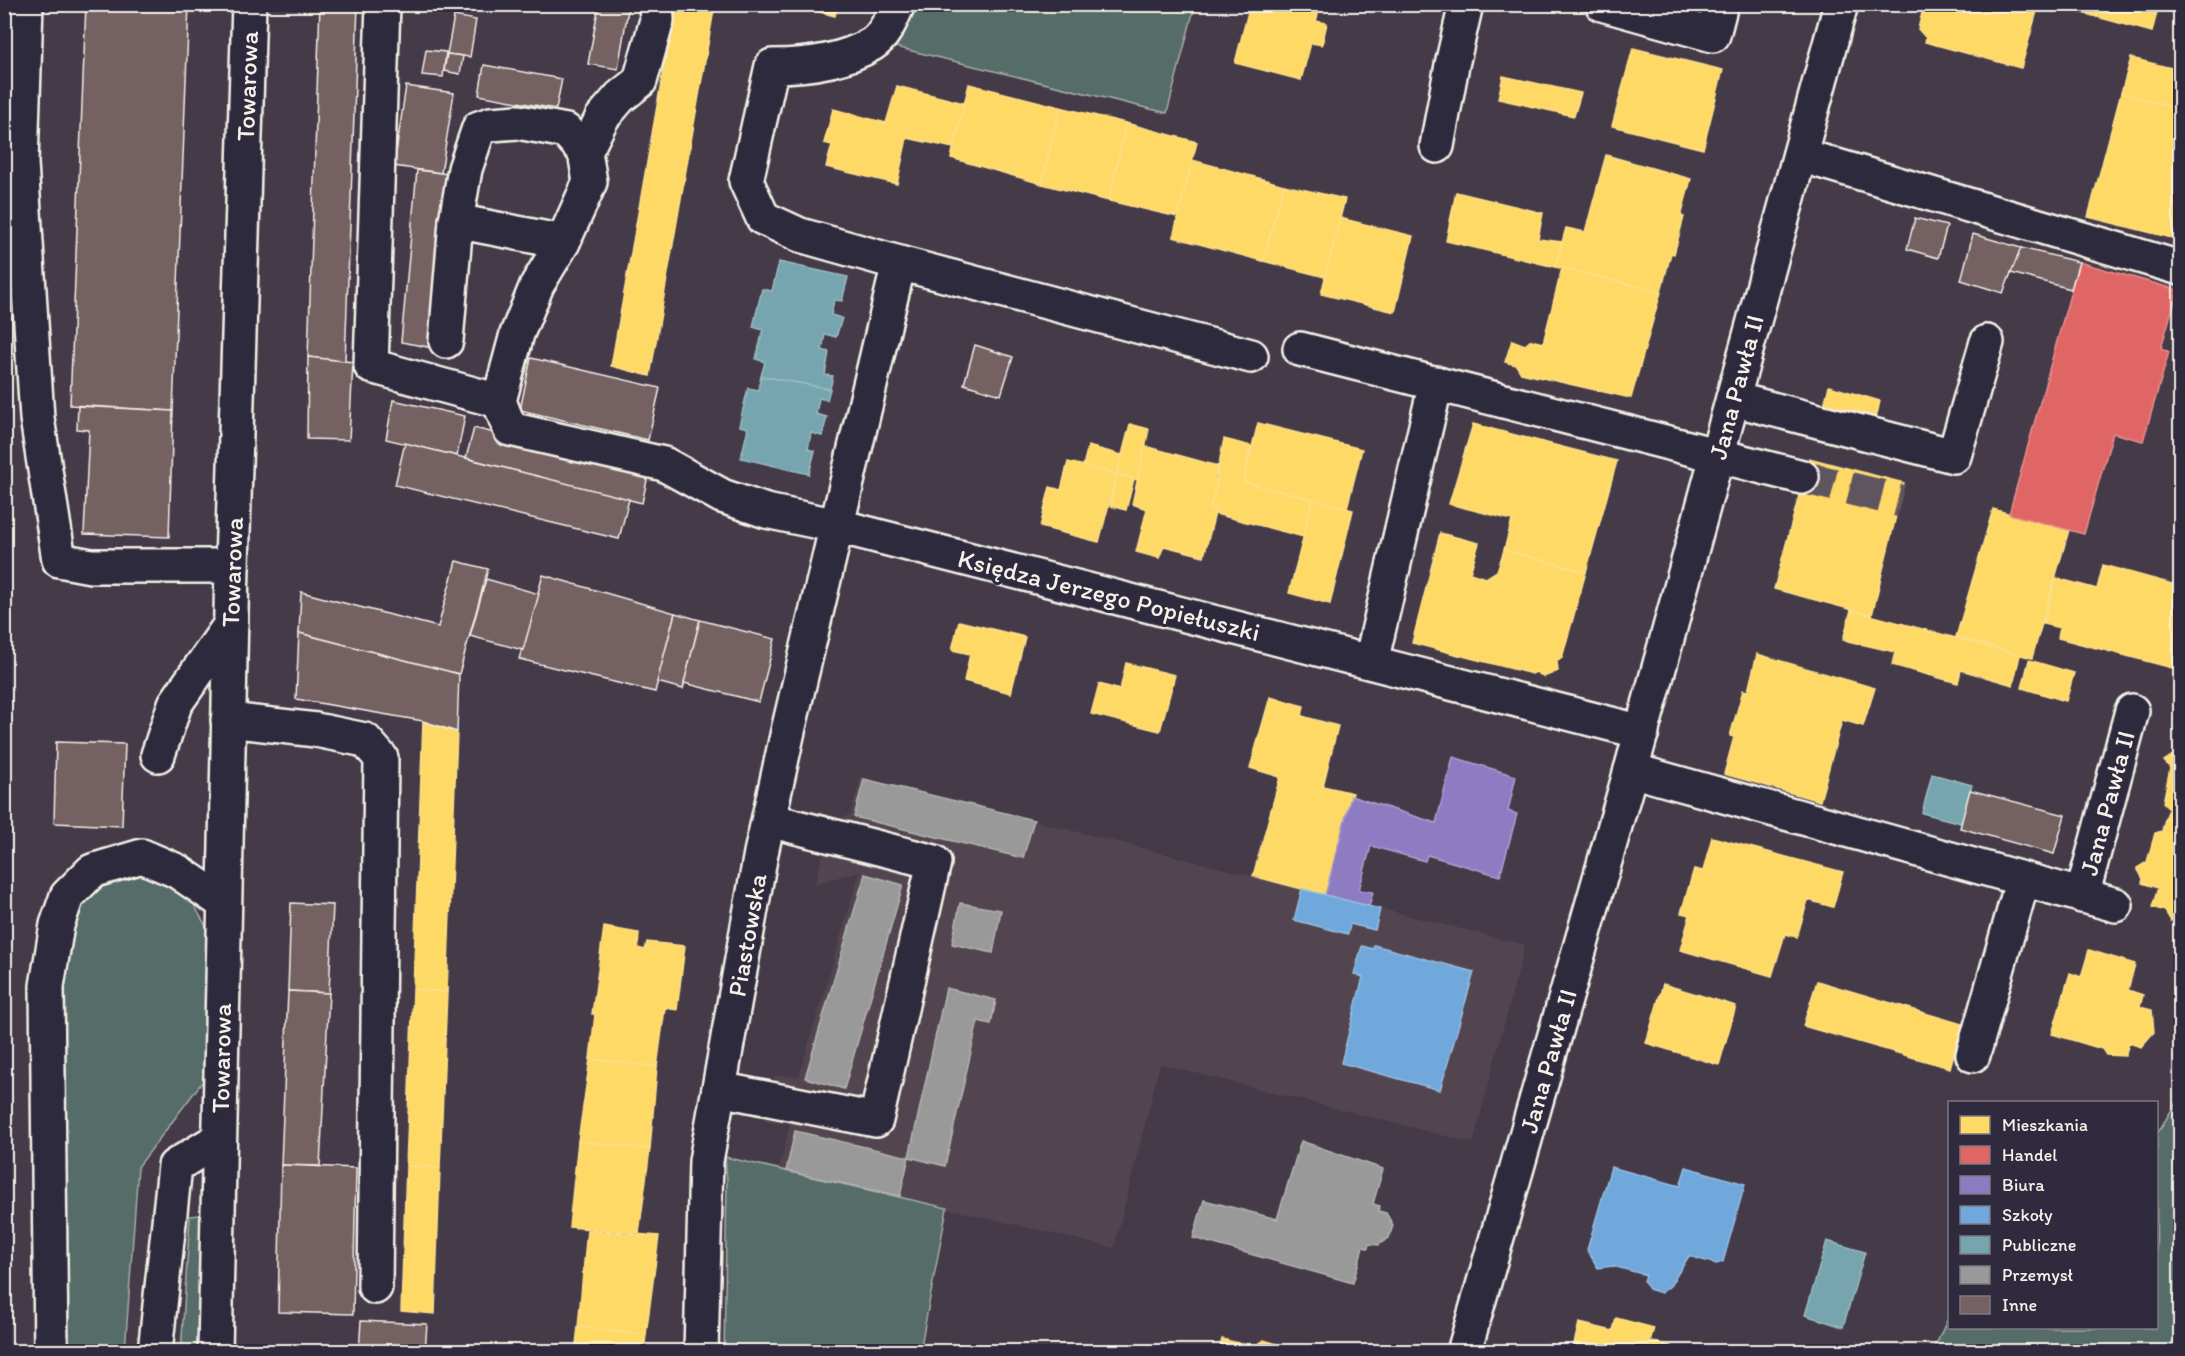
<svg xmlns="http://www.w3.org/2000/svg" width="2185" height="1356" viewBox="0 0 2185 1356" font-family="Itim,sans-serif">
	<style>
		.built { fill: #534550 }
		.green { fill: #576c67; stroke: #a6aea8; stroke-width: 1.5 }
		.homes { fill: #ffd966; stroke: #fce08d; stroke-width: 1.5 }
		.shops { fill: #e06666; stroke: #e6908d; stroke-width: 1.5 }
		.offices { fill: #8e7cc3; stroke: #ad9fce; stroke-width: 1.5 }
		.schools { fill: #6fa8dc; stroke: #97bee0; stroke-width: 1.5 }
		.public { fill: #76a5af; stroke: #9cbcc0; stroke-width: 1.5 }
		.industry { fill: #999; stroke: #b4b3b1; stroke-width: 1.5 }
		.building { fill: #756062; stroke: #f4f1e8; stroke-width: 1.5 }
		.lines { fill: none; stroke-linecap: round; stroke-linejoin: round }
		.minor-tunnel { stroke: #5e5560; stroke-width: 33; stroke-dasharray: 33 16; stroke-linecap: butt }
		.minor-casing { stroke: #f4f1e8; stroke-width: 38 }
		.minor { stroke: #2f2a3d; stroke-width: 33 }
		.labels { text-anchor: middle; stroke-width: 6; stroke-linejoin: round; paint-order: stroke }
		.street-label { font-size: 26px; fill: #f4f1e8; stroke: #2f2a3d }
	</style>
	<rect width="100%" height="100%" fill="#443a48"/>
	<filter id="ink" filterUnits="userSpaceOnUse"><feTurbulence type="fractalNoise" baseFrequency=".0167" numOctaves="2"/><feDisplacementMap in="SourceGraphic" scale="12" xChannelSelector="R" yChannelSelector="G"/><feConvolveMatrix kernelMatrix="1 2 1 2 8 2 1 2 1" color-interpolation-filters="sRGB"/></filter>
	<g filter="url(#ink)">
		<path class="built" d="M 861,777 L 1525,945 L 1473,1143 L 1160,1064 L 1114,1248 L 779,1169 L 790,1123 L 765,1122 L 775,1076 L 799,1076 L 860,871 L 815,884 L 832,820 L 850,815 Z"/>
		<g class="green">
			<path d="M 913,5 L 1195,5 L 1167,113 L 883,44 Z"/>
			<path d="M 132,869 L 166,882 L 189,896 L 207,928 L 206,1077 L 138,1167 L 125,1351 L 55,1352 L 64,946 C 82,905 85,885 132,869 Z"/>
			<path d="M 2180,1096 L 2180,1351 L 1933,1351 L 1949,1316 L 1950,1328 L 2156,1328 L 2157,1134 Z"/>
			<path d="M 725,1157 L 947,1208 L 920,1351 L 724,1352 L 727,1181 Z"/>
			<path d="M 200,1215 L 199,1351 L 181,1352 L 190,1216 Z"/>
		</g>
		<g class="homes">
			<path d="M 675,4 L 715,4 L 650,376 L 611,366 Z"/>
			<path d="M 790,4 L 838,4 L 835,16 Z"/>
			<path d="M 1250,4 L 1321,4 L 1316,21 L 1327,23 L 1322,45 L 1311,43 L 1301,80 L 1235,63 Z"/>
			<path d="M 1935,4 L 2039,4 L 2021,68 L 1925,42 L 1926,38 L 1918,29 L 1922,13 L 1930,8 L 1934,9 Z"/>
			<path d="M 2050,4 L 2100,4 L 2097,17 Z"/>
			<path d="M 2100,4 L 2159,4 L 2152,32 L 2097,17 Z"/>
			<path d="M 1633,48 L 1723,70 L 1703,149 L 1612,126 Z"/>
			<path d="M 2131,58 L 2180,70 L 2180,109 L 2121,93 Z"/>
			<path d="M 1503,76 L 1581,93 L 1574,116 L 1498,99 Z"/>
			<path d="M 969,84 L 1060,107 L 1042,184 L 951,158 Z"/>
			<path d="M 897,86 L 964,103 L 954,148 L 907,138 L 897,184 L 826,167 L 832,145 L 824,143 L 833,109 L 886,123 Z"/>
			<path d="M 2121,93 L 2180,109 L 2180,240 L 2088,217 Z"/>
			<path d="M 1060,107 L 1126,123 L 1109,201 L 1042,184 Z"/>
			<path d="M 1126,123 L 1197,142 L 1178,217 L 1109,201 Z"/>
			<path d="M 1606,155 L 1691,179 L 1681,216 L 1684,217 L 1674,254 L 1671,253 L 1661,292 L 1555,267 L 1566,228 L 1585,232 Z"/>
			<path d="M 1192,160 L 1284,185 L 1263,261 L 1173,237 Z"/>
			<path d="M 1284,185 L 1345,199 L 1325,277 L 1263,261 Z"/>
			<path d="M 1456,192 L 1543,213 L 1538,239 L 1562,242 L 1555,267 L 1446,241 Z"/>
			<path d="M 1340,218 L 1413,236 L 1395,312 L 1321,294 Z"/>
			<path d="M 1562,268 L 1661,292 L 1631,398 L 1521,373 L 1516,365 L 1505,362 L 1512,340 L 1525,345 L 1531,340 L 1543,343 Z"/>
			<path d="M 1829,386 L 1880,401 L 1875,423 L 1823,409 Z"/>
			<path d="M 1258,423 L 1362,449 L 1347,508 L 1243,482 Z"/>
			<path d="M 1130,424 L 1149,429 L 1138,480 L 1117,474 Z"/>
			<path d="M 1473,424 L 1617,461 L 1586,572 L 1504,550 L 1512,520 L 1449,504 Z"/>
			<path d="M 1224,439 L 1251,446 L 1243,482 L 1313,499 L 1304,537 L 1215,514 L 1216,509 L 1210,508 Z"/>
			<path d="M 1088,446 L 1122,455 L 1117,474 L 1083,466 Z"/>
			<path d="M 1145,446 L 1218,466 L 1214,479 L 1218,479 L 1210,508 L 1216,509 L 1204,556 L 1164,546 L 1159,558 L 1136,552 L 1147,509 L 1132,504 Z"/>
			<path d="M 1809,458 L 1904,483 L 1872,615 L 1774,589 Z"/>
			<path d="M 1068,462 L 1117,474 L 1099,542 L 1040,527 L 1050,487 L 1061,490 Z"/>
			<path d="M 1117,474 L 1134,479 L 1126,510 L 1110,506 Z"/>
			<path d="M 1313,499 L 1353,510 L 1330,604 L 1289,593 Z"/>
			<path d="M 1993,509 L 2069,530 L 2032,658 L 1956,637 Z"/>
			<path d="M 1440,533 L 1479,543 L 1470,573 L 1486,578 L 1497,571 L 1504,550 L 1586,572 L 1562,658 L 1557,661 L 1558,671 L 1544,677 L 1536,672 L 1532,674 L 1412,643 Z"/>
			<path d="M 2103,565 L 2180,586 L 2180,670 L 2058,638 L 2060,628 L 2043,624 L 2056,578 L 2097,589 Z"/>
			<path d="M 1851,610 L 2020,655 L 2013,685 L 1961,670 L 1958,683 L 1892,665 L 1895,652 L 1843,640 Z"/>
			<path d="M 959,621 L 1025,637 L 1011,693 L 964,681 L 970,654 L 952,650 Z"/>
			<path d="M 1757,654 L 1875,688 L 1863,726 L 1842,720 L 1820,801 L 1724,774 L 1734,737 L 1730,736 L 1743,690 L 1748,691 Z"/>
			<path d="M 2029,660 L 2074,673 L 2066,701 L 2022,688 Z"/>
			<path d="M 1126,663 L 1175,675 L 1160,731 L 1091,714 L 1099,684 L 1120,690 Z"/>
			<path d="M 1270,697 L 1304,706 L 1302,716 L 1338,726 L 1323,786 L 1353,793 L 1325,895 L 1253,876 L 1280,777 L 1250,768 Z"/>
			<path d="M 423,721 L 457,732 L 447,992 L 413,990 Z"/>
			<path d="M 2176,753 L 2180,754 L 2180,824 L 2165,819 L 2169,809 L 2163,803 L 2170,768 L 2164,761 Z"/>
			<path d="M 2165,819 L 2180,824 L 2180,916 L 2171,921 L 2165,911 L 2152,907 L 2158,888 L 2142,883 L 2143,879 L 2137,868 L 2147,862 L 2155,833 L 2162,831 Z"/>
			<path d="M 1712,837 L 1843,872 L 1833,907 L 1808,900 L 1797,937 L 1785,934 L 1772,976 L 1680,950 L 1690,915 L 1681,913 L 1694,869 L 1703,871 Z"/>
			<path d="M 604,927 L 639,933 L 638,948 L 645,950 L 647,942 L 685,946 L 677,1010 L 665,1008 L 657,1067 L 590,1059 L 595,1014 L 592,1014 Z"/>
			<path d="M 2089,950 L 2135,964 L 2128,990 L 2143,995 L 2140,1007 L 2152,1010 L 2154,1032 L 2141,1047 L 2129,1043 L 2125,1056 L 2106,1055 L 2102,1049 L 2052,1034 L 2070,973 L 2081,977 Z"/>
			<path d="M 1817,981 L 1962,1024 L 1950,1068 L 1803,1026 Z"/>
			<path d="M 1663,984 L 1736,1006 L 1719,1065 L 1646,1043 Z"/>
			<path d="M 413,990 L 447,992 L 440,1168 L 406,1166 Z"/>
			<path d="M 590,1059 L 657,1067 L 650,1149 L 578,1141 Z"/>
			<path d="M 578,1141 L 650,1149 L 639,1233 L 569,1227 Z"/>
			<path d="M 406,1166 L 440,1168 L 435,1314 L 401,1311 Z"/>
			<path d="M 587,1230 L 659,1236 L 646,1335 L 578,1327 Z"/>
			<path d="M 1616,1318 L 1654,1328 L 1650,1341 L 1671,1346 L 1669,1352 L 1572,1352 L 1579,1323 L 1613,1331 Z"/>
			<path d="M 578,1327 L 646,1335 L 644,1352 L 575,1352 Z"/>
			<path d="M 1222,1339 L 1254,1347 L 1264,1340 L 1290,1348 L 1293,1352 L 1219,1352 Z"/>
		</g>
		<path class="shops" d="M 2079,262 L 2178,290 L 2161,348 L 2169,352 L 2143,441 L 2113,433 L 2084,534 L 2009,514 Z"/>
		<path class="offices" d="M 1453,757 L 1516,776 L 1508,811 L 1517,814 L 1500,876 L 1427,855 L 1425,861 L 1371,846 L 1359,890 L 1373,892 L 1369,906 L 1325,895 L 1351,796 L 1436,823 Z"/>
		<g class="schools">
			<path d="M 1302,889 L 1380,909 L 1375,930 L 1350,924 L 1348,934 L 1294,920 Z"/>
			<path d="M 1374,945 L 1474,972 L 1440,1090 L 1341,1063 L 1363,977 L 1354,974 L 1362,946 L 1373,949 Z"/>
			<path d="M 1611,1167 L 1680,1186 L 1686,1167 L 1745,1184 L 1723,1262 L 1716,1264 L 1689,1256 L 1670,1286 L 1661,1293 L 1649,1289 L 1644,1281 L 1646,1275 L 1613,1266 L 1598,1268 L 1587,1250 Z"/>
		</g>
		<g class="public">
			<path d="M 779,262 L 848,277 L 842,301 L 834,300 L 831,315 L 842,318 L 836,337 L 825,334 L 822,350 L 829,352 L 825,375 L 833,376 L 830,389 L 761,376 L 765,362 L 756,359 L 763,330 L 753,327 L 762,289 L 772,291 Z"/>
			<path d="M 761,376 L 830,389 L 827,400 L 819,398 L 816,414 L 827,417 L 822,436 L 811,433 L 808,449 L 815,451 L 809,474 L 741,458 L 748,428 L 739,426 L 748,388 L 758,390 Z"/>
			<path d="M 1932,774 L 1972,785 L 1961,823 L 1922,813 Z"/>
			<path d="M 1827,1241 L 1865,1252 L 1843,1327 L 1805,1315 Z"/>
		</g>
		<g class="industry">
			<path d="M 864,779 L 1034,820 L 1023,858 L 854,817 Z"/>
			<path d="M 865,874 L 903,885 L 844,1089 L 805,1078 Z"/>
			<path d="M 960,903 L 1001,910 L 993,953 L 952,944 Z"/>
			<path d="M 946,988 L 996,1000 L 991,1024 L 978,1021 L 945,1166 L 909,1157 Z"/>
			<path d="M 795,1131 L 909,1157 L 900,1196 L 786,1171 Z"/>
			<path d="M 1301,1141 L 1383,1169 L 1373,1204 L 1380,1206 L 1378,1211 L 1386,1213 L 1393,1225 L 1389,1238 L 1378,1245 L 1369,1244 L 1368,1248 L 1363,1247 L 1353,1283 L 1193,1238 L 1204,1200 L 1277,1219 Z"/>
		</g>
		<g class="building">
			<path d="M 86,4 L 189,4 L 173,411 L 70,405 Z"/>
			<path d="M 320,4 L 358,4 L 345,361 L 308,357 Z"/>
			<path d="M 599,4 L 629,4 L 618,69 L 588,64 Z"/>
			<path d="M 454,16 L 476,20 L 470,57 L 447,54 Z"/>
			<path d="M 426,50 L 446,52 L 443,77 L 422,75 Z"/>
			<path d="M 447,54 L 463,56 L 460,74 L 444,71 Z"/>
			<path d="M 484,65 L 562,79 L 556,109 L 479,95 Z"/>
			<path d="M 406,86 L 454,93 L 441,173 L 394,166 Z"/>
			<path d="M 417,170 L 448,174 L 433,348 L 401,342 Z"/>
			<path d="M 1915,218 L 1947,226 L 1938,258 L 1907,249 Z"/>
			<path d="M 1973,234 L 2021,248 L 2003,293 L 1961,280 Z"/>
			<path d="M 2021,248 L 2079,262 L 2071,289 L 2011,273 Z"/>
			<path d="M 975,345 L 1013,357 L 1001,395 L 964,384 Z"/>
			<path d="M 308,357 L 353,362 L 349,440 L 307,439 Z"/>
			<path d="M 531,358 L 660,388 L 648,440 L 520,410 Z"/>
			<path d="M 393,400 L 465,416 L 457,456 L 386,439 Z"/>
			<path d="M 78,406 L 173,411 L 169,537 L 84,534 L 89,430 L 77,429 Z"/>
			<path d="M 474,428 L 649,471 L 642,503 L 466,458 Z"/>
			<path d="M 405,443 L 629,499 L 619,539 L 395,485 Z"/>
			<path d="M 456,561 L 488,569 L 459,674 L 299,633 L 301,592 L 438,627 Z"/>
			<path d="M 543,575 L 675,613 L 655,692 L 519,659 Z"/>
			<path d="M 486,579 L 539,594 L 523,650 L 470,636 Z"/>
			<path d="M 675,613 L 700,620 L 683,689 L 657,682 Z"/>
			<path d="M 700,620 L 775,639 L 759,702 L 684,683 Z"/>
			<path d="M 299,633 L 459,674 L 457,732 L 423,721 L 296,699 Z"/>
			<path d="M 56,742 L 125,744 L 122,826 L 54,823 Z"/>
			<path d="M 1970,790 L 2065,815 L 2054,854 L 1960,828 Z"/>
			<path d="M 291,903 L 333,905 L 329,993 L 288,991 Z"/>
			<path d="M 288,991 L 329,993 L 320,1166 L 281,1165 Z"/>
			<path d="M 281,1165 L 356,1168 L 353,1314 L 278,1312 Z"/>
			<path d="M 361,1321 L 427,1324 L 425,1352 L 359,1352 Z"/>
		</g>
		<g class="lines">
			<path class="minor-tunnel" d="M 1802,477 L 1901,501"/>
			<defs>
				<g id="minor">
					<path d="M 26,4 L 21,163 L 37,418 L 59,560 L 91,566 L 232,566"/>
					<path d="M 383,4 L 371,366 L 499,401"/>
					<path d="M 898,4 C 892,17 885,36 872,44 C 842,62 806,66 772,66 L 746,181 L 763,218 L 800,235 L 899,263"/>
					<path d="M 1602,4 L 1713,35 L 1721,4"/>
					<path d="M 1437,146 L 1452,65 L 1466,4"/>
					<path d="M 585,152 L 602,118 L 620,97 L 640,81 L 657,20 L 656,4"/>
					<path d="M 1800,155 L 2180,268"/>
					<path d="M 456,221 L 563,242"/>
					<path d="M 446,341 L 456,221 L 465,169 L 479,128 L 491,124 L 518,122 L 566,131 L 585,152 L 590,182 L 563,242 L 537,285 L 517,334 L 499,401 L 510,429 L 664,464 L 722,496 L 766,511 L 838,526 L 1642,732"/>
					<path d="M 1300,349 L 1802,477"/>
					<path d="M 1733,399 L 1954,456 L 1987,342"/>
					<path d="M 1371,662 L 1436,383"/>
					<path d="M 228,720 L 316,730 L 365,740 L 381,758 L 375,1287"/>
					<path d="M 158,755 L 175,704 L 231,624"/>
					<path d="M 1631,770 L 2116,905"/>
					<path d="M 2082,896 L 2132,711"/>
					<path d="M 1973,1055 L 2023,879"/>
					<path d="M 719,1089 L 876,1120 L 934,862 L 769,820"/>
					<path d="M 51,1352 L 47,986 L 57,925 L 67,896 L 92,871 L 142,856 L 177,871 L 224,903"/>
					<path d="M 155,1352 L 175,1166 L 219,1139"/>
					<path d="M 215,1352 L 232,566 L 249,4"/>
					<path d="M 701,1352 L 706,1161 L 761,853 L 788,731 L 899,263 L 1251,356"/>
					<path d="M 1464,1352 L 1631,770 L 1841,4"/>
				</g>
			</defs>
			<use href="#minor" class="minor-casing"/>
			<use href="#minor" class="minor"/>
		</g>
	</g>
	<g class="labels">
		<g class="street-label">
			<text transform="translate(247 86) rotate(-88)" y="9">Towarowa</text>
			<text transform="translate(1736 387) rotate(-75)" y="9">Jana Pawła II</text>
			<text transform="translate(232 572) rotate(-88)" y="9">Towarowa</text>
			<text transform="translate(1109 595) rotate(14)" y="9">Księdza Jerzego Popiełuszki</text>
			<text transform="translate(2107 803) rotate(-75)" y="9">Jana Pawła II</text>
			<text transform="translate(747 935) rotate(-80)" y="9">Piastowska</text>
			<text transform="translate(221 1058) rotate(-89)" y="9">Towarowa</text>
			<text transform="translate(1548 1061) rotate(-74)" y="9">Jana Pawła II</text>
		</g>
	</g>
	<rect width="2185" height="1356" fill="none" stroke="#2f2a3d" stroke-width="24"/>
	<rect x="12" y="12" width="2161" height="1332" fill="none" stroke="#f4f1e8" stroke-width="2" filter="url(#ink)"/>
	<rect x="1948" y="1101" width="210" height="228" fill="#2f2a3d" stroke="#7e7a81" stroke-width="1.5"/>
	<rect x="1960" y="1116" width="30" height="18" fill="#ffd966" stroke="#7e7a81" stroke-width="1.5"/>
	<text x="2002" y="1131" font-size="18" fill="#f4f1e8">Mieszkania</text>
	<rect x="1960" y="1146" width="30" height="18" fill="#e06666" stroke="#7e7a81" stroke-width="1.5"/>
	<text x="2002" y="1161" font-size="18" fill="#f4f1e8">Handel</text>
	<rect x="1960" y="1176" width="30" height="18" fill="#8e7cc3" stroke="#7e7a81" stroke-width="1.5"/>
	<text x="2002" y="1191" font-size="18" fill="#f4f1e8">Biura</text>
	<rect x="1960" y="1206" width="30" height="18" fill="#6fa8dc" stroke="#7e7a81" stroke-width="1.5"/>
	<text x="2002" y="1221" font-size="18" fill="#f4f1e8">Szkoły</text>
	<rect x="1960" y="1236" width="30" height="18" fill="#76a5af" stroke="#7e7a81" stroke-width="1.5"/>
	<text x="2002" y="1251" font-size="18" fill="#f4f1e8">Publiczne</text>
	<rect x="1960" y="1266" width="30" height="18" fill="#999999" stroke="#7e7a81" stroke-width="1.5"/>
	<text x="2002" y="1281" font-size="18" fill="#f4f1e8">Przemysł</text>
	<rect x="1960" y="1296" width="30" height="18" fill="#756062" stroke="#7e7a81" stroke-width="1.5"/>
	<text x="2002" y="1311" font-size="18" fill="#f4f1e8">Inne</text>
</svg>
